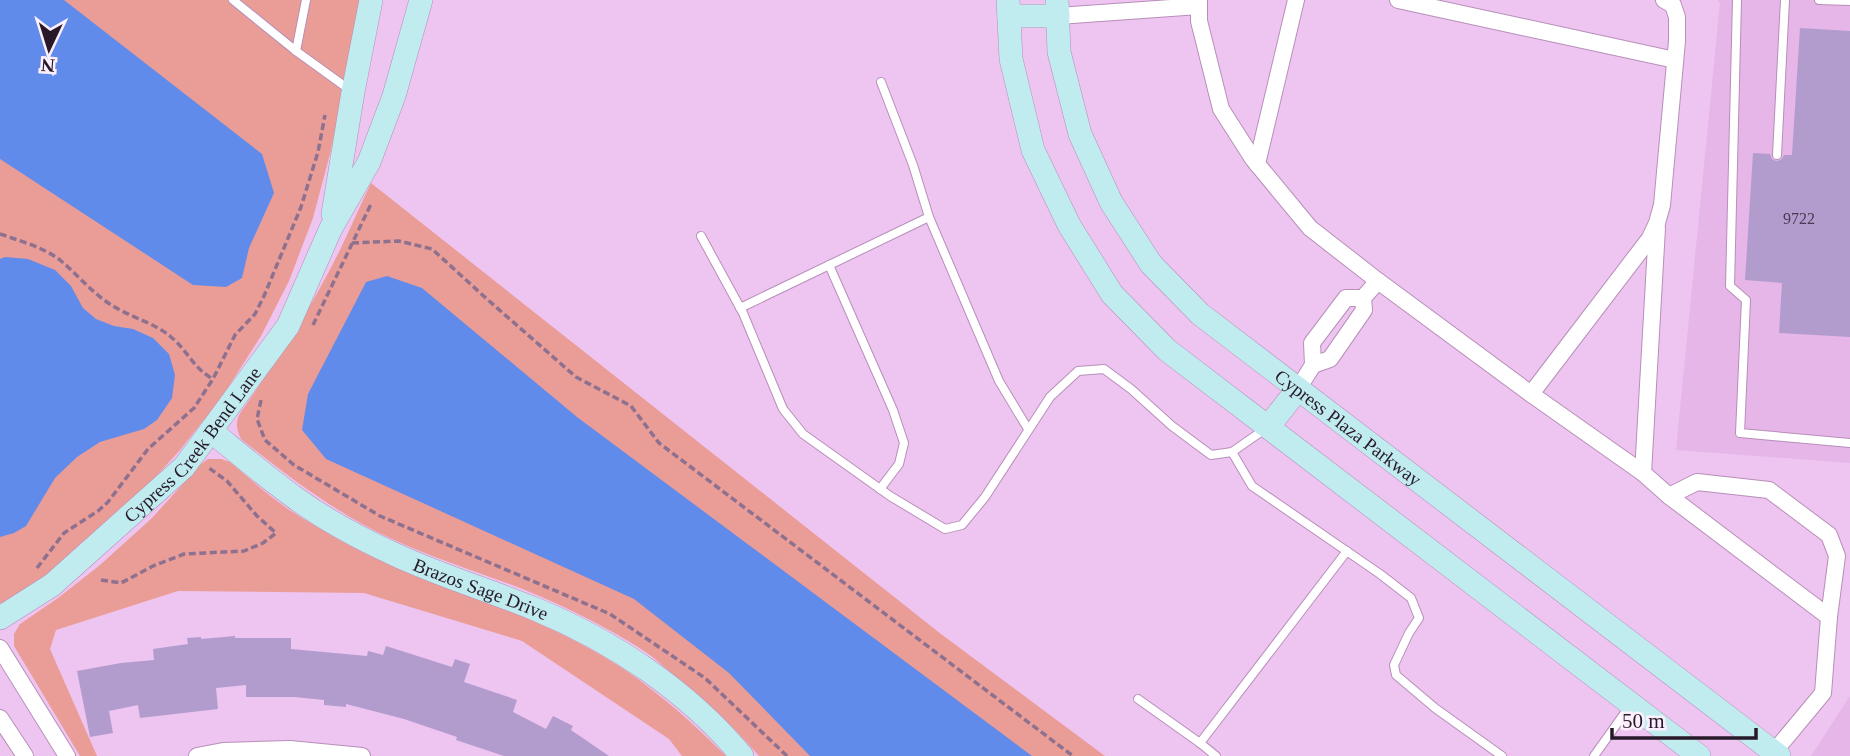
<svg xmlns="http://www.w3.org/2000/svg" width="1850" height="756" viewBox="0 0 1850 756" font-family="'Times New Roman',serif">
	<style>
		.built { fill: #e5b6e7 }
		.green { fill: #ea9d97 }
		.water { fill: #618bea }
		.building { fill: #b29cce }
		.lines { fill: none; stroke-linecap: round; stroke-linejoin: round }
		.lane-casing { stroke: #b78fb9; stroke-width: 10 }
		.street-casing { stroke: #b78fb9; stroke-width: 18 }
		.secondary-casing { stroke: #b78fb9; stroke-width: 24 }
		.path { stroke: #8e718f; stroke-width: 3.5; stroke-dasharray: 7 3.5; stroke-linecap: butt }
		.lane { stroke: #fff; stroke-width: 8 }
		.street { stroke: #fff; stroke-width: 16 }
		.secondary { stroke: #c0ebef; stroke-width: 23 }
		.labels { text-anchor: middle; stroke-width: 5; stroke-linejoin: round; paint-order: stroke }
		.number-label { font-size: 16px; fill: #4a3a52 }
		.street-label { font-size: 19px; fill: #281929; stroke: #fdf0fe }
	</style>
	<rect width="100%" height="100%" fill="#eec4f0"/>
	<g class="built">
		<path d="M 1718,0 L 1850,0 L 1850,463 L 1676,450 L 1720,3 Z"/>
		<path d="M 1850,696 L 1850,756 L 1811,756 Z"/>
	</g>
	<g class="green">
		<path d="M 0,0 L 363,0 L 330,154 L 313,218 L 289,281 L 261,336 L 222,397 L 180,450 L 133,502 L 39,581 L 5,603 L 0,603 Z"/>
		<path d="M 371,183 L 941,634 L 1105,756 L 759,756 C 732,725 703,697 670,672 C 661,664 651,655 641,649 C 608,628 572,610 537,595 C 489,575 439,561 392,539 C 337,514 289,477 241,439 C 231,419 241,413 252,396 C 284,350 314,302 339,252 C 350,229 360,206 371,183 Z"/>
		<path d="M 208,459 L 221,459 L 230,462 C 249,478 268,495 288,509 C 325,533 365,555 406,572 C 465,597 527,614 583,645 C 637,673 683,713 726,756 L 682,756 L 669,739 L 522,641 L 364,593 L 178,591 L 56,630 L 50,649 L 97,756 L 80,756 L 14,646 L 14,634 L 20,624 L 58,598 L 100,565 L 152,518 L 201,464 Z"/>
	</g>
	<g class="water">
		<path d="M 0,0 L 64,0 L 262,154 L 274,193 L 249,248 L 242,278 L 226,287 L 193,285 L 0,159 Z"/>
		<path d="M 5,257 L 28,259 L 55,270 L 71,286 L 83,308 L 96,319 L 114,326 L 133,329 L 153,338 L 169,354 L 175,375 L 172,398 L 157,420 L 144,429 L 100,442 L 77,457 L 55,478 L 26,526 L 14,533 L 0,537 L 0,259 Z"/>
		<path d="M 387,276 L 422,288 L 577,417 L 1032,756 L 810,756 L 729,673 L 634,599 L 326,459 L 302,430 L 308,394 L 366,282 Z"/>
	</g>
	<g class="building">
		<path d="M 1800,28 L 1850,31 L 1850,337 L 1779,333 L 1782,283 L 1745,280 L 1753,153 L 1770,154 L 1772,159 L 1776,161 L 1781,160 L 1784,155 L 1792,155 Z"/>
		<path d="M 235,636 L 235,638 L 291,638 L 291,649 L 367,656 L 368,651 L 383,655 L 386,646 L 452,667 L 455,659 L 470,664 L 464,682 L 517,700 L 513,712 L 546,729 L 553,716 L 573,726 L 571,730 L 609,756 L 504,756 L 456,740 L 457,737 L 404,719 L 346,704 L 346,707 L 324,705 L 324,700 L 294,697 L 246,697 L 246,685 L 216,688 L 218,709 L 140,718 L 138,705 L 109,711 L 113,733 L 90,737 L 77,671 L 121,663 L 154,660 L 153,649 L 188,644 L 187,638 L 201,637 L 201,639 Z"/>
	</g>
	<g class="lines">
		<defs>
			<g id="lane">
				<path d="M 233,0 L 296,51 L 350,90"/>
				<path d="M 1737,0 L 1730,286 L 1746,300 L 1740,433 L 1850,443"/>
				<path d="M 1819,0 L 1850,1"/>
				<path d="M 296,51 L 306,0"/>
				<path d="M 881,82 L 913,165 L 929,217 L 999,381 L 1028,429"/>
				<path d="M 1777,155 L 1785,0"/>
				<path d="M 701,236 L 743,313 L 783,409 L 803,434 L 890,496 L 945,529 L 962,525 L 985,497 L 1050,397 L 1078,371 L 1104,369 L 1131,389 L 1172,426 L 1211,455 L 1232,452 L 1265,429"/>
				<path d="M 829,265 L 893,410 L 904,443 L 899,464 L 880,489"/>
				<path d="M 740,308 L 929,217"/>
				<path d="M 1232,452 L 1252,486 L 1380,574 L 1411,598 L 1419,618 L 1409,633 L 1394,665 L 1396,675 L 1435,708 L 1502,756"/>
				<path d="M 1138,699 L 1200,743"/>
				<path d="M 1216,756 L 1200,743 L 1347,551"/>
				<path d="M 1594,756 L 1629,707"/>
			</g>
			<g id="street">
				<path d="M 1199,0 L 1199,21 L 1221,109 L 1253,159 L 1310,228 L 1378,281"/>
				<path d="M 1398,0 L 1675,60"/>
				<path d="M 1058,16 L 1199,6"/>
				<path d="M 1257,164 L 1296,0"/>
				<path d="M 1313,365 L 1330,359 L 1364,310 L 1363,298 L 1378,281 L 1531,394 L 1650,238 L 1657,223 L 1662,205 L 1677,41 L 1677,17 L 1673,5 L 1664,0"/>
				<path d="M 1298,389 L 1313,365 L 1312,343 L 1346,298 L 1363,298"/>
				<path d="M 1531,394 L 1643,473 L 1669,496 L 1697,482 L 1769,490 L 1829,535 L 1837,556 L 1829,617 L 1823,693 L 1774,752"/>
				<path d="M 1643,473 L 1657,228"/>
				<path d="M 1669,496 L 1829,617"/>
				<path d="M 0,648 L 67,756"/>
				<path d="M 0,718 L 25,756"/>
				<path d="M 197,756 L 223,751 L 290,749 L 362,756"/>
			</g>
			<g id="secondary">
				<path d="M 1008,0 L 1011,59 L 1033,150 L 1069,225 L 1112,294 L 1167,350 L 1699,756"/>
				<path id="s1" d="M 1057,0 L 1059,52 L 1080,134 L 1111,202 L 1151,264 L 1200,314 L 1779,756"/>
				<path d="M 1009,16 L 1058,16"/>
				<path d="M 333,214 L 353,92 L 371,0"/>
				<path d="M 1268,427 L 1298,389"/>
				<path id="s2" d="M 211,431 C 238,453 265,476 294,497 C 325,520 361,539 396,555 C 441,576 489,590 535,609 C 613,641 688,691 742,756"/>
				<path id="s3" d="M 0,618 L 52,585 L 184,467 L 288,326 L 331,228 L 369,162 L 394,96 L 421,0"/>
			</g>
		</defs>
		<use href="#lane" class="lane-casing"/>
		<use href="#street" class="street-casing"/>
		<use href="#secondary" class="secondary-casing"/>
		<g class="path">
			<path d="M 0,234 C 20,241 43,247 60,260 C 78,275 93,294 113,306 C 132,318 155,323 171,337 C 187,350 194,369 213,379"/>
			<path d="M 352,243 L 399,241 L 432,249 L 488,300 L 576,377 L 631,406 L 659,443 L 1073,756"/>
			<path d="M 313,325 L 372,202"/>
			<path d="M 261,400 L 257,419 L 265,440 L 294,465 L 380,516 L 610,614 L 705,678 L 787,756"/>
			<path d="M 37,568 L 64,533 L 98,511 L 108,502 L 148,449 L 194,408 L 213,379 L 235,335 L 255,314 L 264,296 L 301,207 L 318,152 L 325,115"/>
			<path d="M 101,580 L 121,583 L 153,566 L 184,554 L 244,551 L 263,543 L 276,533 L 257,516 L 227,481 L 209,468"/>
		</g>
		<use href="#lane" class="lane"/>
		<use href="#street" class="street"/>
		<use href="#secondary" class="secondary"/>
	</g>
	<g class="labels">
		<g class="number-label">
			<text x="1799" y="224">9722</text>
		</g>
		<g class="street-label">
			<text dy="7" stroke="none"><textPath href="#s1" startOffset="542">Cypress Plaza Parkway</textPath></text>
			<text dy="7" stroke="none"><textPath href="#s3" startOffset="261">Cypress Creek Bend Lane</textPath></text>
			<text dy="7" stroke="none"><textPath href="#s2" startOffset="315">Brazos Sage Drive</textPath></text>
		</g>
	</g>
	<g transform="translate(49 49) rotate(184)" stroke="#fdf0fe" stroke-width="5" paint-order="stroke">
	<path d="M0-5L12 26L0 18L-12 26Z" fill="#281929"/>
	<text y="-10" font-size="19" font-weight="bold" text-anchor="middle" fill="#281929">N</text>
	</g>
	<path d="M1612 728v10h144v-10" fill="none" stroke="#281929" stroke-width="3.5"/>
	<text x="1622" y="728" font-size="21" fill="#281929" stroke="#fdf0fe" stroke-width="5" paint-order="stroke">50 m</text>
</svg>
